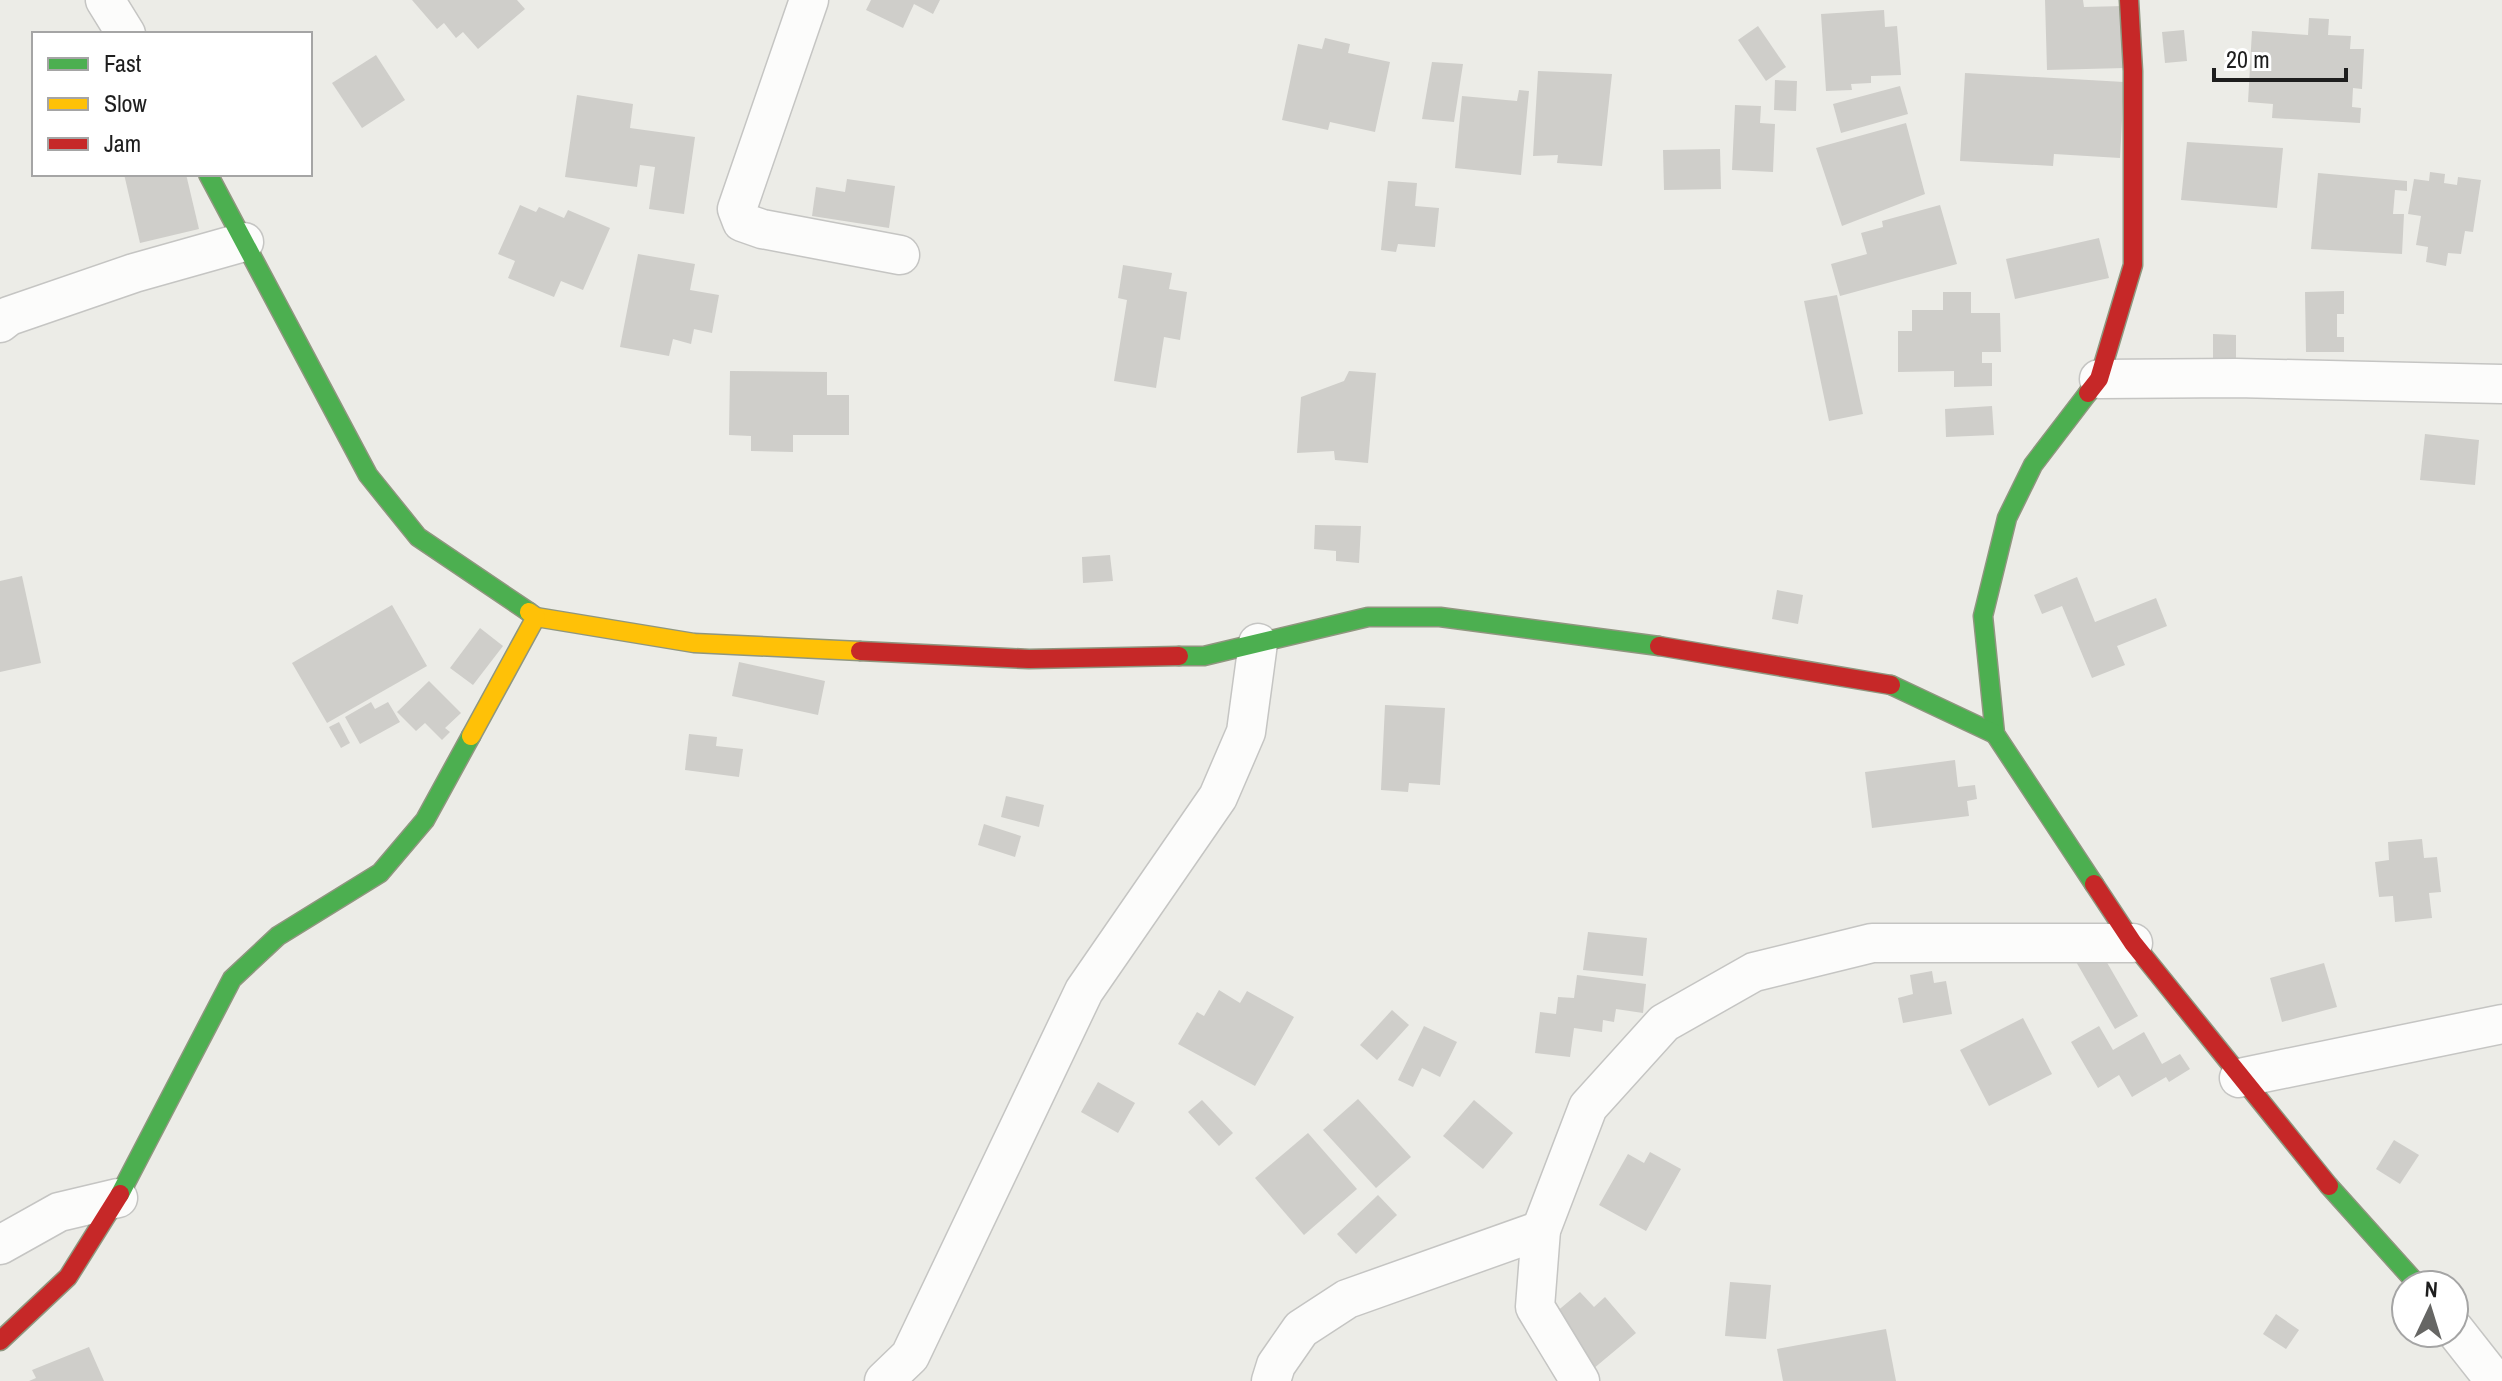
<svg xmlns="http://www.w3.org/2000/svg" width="2502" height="1381" viewBox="0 0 2502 1381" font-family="'Archivo Narrow',sans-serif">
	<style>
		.building { fill: #cfceca }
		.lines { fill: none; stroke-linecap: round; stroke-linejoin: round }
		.street-casing { stroke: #c5c5c3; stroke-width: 41 }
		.fast-casing { stroke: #8f967f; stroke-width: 21 }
		.slow-casing { stroke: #8f967f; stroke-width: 21 }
		.jam-casing { stroke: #8f967f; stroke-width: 21 }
		.street { stroke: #fcfcfb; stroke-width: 38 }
		.fast { stroke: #4caf50; stroke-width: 18 }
		.slow { stroke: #ffc107; stroke-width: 18 }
		.jam { stroke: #c62828; stroke-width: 18 }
	</style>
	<rect width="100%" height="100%" fill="#ecece7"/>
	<g class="building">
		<path d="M 412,0 L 517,0 L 525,9 L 478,49 L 463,32 L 456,38 L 444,23 L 437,29 Z"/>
		<path d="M 871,0 L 940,0 L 933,14 L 914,4 L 903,28 L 866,10 Z"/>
		<path d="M 2045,0 L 2083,0 L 2084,7 L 2123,6 L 2125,68 L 2047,70 Z"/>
		<path d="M 1884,10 L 1885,27 L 1897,26 L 1901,75 L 1871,76 L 1871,83 L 1851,84 L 1852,90 L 1826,91 L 1821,14 Z"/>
		<path d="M 2309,18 L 2329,19 L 2328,35 L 2351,36 L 2350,49 L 2364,49 L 2362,89 L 2353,88 L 2352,107 L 2361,108 L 2360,123 L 2272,118 L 2273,104 L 2248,102 L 2252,31 L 2308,35 Z"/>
		<path d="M 1758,26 L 1786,67 L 1766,81 L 1738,40 Z"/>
		<path d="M 2184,30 L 2187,61 L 2165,63 L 2162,32 Z"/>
		<path d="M 1325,38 L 1350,44 L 1348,53 L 1390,62 L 1375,132 L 1330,122 L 1328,130 L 1282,120 L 1298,44 L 1322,49 Z"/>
		<path d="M 376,55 L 405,100 L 362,128 L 332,83 Z"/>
		<path d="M 1432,62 L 1463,64 L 1454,122 L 1422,119 Z"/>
		<path d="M 1538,71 L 1612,74 L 1602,166 L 1557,163 L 1558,155 L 1533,156 Z"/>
		<path d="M 1965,73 L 2124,82 L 2120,158 L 2054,154 L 2053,166 L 1960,161 Z"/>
		<path d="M 1775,80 L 1797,81 L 1796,111 L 1774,110 Z"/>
		<path d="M 1900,86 L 1908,114 L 1841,133 L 1833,104 Z"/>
		<path d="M 1519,90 L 1529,91 L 1521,175 L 1455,168 L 1462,96 L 1517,101 Z"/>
		<path d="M 577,95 L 633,104 L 630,128 L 695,137 L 684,214 L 649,209 L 655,167 L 640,165 L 637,187 L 565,177 Z"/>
		<path d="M 1735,105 L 1761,106 L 1760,123 L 1775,124 L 1773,172 L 1732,170 Z"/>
		<path d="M 1906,123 L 1925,194 L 1842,226 L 1816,148 Z"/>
		<path d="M 2187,142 L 2283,148 L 2277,208 L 2181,200 Z"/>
		<path d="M 1720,149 L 1721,189 L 1664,190 L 1663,150 Z"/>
		<path d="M 2430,172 L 2445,174 L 2444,183 L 2457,185 L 2458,177 L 2481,180 L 2473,232 L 2465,231 L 2461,254 L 2448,253 L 2446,266 L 2426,262 L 2428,247 L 2416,245 L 2421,216 L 2408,214 L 2414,179 L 2429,181 Z"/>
		<path d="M 2318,173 L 2407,181 L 2407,191 L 2395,190 L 2393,214 L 2404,214 L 2402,254 L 2311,249 Z"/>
		<path d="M 124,174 L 186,174 L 199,229 L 140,243 Z"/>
		<path d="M 847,179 L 895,186 L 889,228 L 812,216 L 816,187 L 845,192 Z"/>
		<path d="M 1388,181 L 1417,183 L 1415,206 L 1439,208 L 1435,247 L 1398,244 L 1396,252 L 1381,250 Z"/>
		<path d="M 520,205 L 536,212 L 539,207 L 564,218 L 568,210 L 610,228 L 583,290 L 561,281 L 554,297 L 508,278 L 515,261 L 498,254 Z"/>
		<path d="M 1940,205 L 1957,264 L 1840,296 L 1831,264 L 1867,254 L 1861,233 L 1883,227 L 1882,221 Z"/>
		<path d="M 2099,238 L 2109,278 L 2015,299 L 2006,259 Z"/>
		<path d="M 638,254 L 695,264 L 690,290 L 719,295 L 712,333 L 694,329 L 691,344 L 673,339 L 669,356 L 620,347 Z"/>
		<path d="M 1123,265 L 1172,273 L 1169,289 L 1187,292 L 1180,340 L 1164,337 L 1156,388 L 1114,381 L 1127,300 L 1118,298 Z"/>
		<path d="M 2344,291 L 2344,314 L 2337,314 L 2337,337 L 2344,337 L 2344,352 L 2306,352 L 2305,292 Z"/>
		<path d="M 1943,292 L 1971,292 L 1971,313 L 2000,313 L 2001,352 L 1982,352 L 1982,363 L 1992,363 L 1992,386 L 1954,387 L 1954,371 L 1898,372 L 1898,331 L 1912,331 L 1912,310 L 1943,310 Z"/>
		<path d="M 1837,295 L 1863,414 L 1829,421 L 1804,301 Z"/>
		<path d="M 2213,334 L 2236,335 L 2236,366 L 2213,366 Z"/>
		<path d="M 730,371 L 827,372 L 827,395 L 849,395 L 849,435 L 793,435 L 793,452 L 751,451 L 751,436 L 729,435 Z"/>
		<path d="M 1349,371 L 1376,373 L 1368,463 L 1335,460 L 1334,451 L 1297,453 L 1301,397 L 1344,381 Z"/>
		<path d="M 1992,406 L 1994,435 L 1946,437 L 1945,409 Z"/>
		<path d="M 2425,434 L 2479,440 L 2475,485 L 2420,480 Z"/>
		<path d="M 1315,525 L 1361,526 L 1359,563 L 1336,561 L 1336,551 L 1314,549 Z"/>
		<path d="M 1110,555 L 1113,581 L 1083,583 L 1082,557 Z"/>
		<path d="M 22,576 L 41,663 L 0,672 L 0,581 Z"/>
		<path d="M 2077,577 L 2095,622 L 2156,598 L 2167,626 L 2117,646 L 2125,665 L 2092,678 L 2062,606 L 2042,614 L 2034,595 Z"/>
		<path d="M 1777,590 L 1803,595 L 1798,624 L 1772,619 Z"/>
		<path d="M 392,605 L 427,666 L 327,723 L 292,663 Z"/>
		<path d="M 480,628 L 503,646 L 473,685 L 450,668 Z"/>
		<path d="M 739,662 L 825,681 L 818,715 L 732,696 Z"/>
		<path d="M 429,681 L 461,713 L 445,728 L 450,732 L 442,740 L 425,723 L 416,731 L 397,712 Z"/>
		<path d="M 371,702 L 375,709 L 388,702 L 400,722 L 360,744 L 345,717 Z"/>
		<path d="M 1385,705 L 1445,708 L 1440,785 L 1409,783 L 1408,792 L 1381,790 Z"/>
		<path d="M 339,722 L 350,743 L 341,748 L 329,727 Z"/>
		<path d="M 689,734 L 717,737 L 716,746 L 743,749 L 739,777 L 685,770 Z"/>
		<path d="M 1955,760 L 1958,787 L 1975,785 L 1977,799 L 1967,801 L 1969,816 L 1872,828 L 1865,772 Z"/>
		<path d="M 1006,796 L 1044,805 L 1039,827 L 1001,817 Z"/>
		<path d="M 984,824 L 1021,836 L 1015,857 L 978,845 Z"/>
		<path d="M 2422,839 L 2424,858 L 2437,857 L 2441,892 L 2429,893 L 2432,918 L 2395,922 L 2393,896 L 2379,897 L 2375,862 L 2389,860 L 2388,842 Z"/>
		<path d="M 1588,932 L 1647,938 L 1643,976 L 1583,970 Z"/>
		<path d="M 2098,947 L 2138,1016 L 2115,1029 L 2075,960 Z"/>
		<path d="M 2324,963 L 2337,1007 L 2282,1022 L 2270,978 Z"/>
		<path d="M 1932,971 L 1934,983 L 1946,981 L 1952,1014 L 1903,1023 L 1898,998 L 1913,994 L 1910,975 Z"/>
		<path d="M 1577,975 L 1646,984 L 1643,1013 L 1616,1009 L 1614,1022 L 1603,1020 L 1602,1032 L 1574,1028 L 1570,1057 L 1535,1053 L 1540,1012 L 1556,1014 L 1558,997 L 1574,998 Z"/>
		<path d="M 1219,990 L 1240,1003 L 1247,991 L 1294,1017 L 1255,1086 L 1178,1044 L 1197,1012 L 1204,1016 Z"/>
		<path d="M 1392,1010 L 1409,1025 L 1377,1060 L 1360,1045 Z"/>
		<path d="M 2023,1018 L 2052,1074 L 1989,1106 L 1960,1050 Z"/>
		<path d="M 1424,1026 L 1457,1042 L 1440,1077 L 1422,1068 L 1413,1087 L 1398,1080 Z"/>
		<path d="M 2099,1026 L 2113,1050 L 2144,1032 L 2162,1064 L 2180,1054 L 2190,1069 L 2169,1082 L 2166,1077 L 2132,1097 L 2119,1075 L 2098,1088 L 2071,1042 Z"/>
		<path d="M 1098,1082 L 1135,1103 L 1118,1133 L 1081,1112 Z"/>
		<path d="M 1358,1099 L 1411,1157 L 1376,1188 L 1323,1130 Z"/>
		<path d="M 1202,1100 L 1233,1133 L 1219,1146 L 1188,1112 Z"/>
		<path d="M 1474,1100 L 1513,1133 L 1483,1169 L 1443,1136 Z"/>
		<path d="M 1308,1133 L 1357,1189 L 1304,1235 L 1255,1178 Z"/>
		<path d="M 2394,1140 L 2419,1155 L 2400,1184 L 2376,1169 Z"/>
		<path d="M 1650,1152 L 1681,1169 L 1646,1231 L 1599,1205 L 1628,1154 L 1644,1163 Z"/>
		<path d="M 1378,1195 L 1397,1215 L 1356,1254 L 1337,1234 Z"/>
		<path d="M 1730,1282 L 1771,1285 L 1766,1339 L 1725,1336 Z"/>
		<path d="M 1580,1292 L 1594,1307 L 1605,1297 L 1636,1333 L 1593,1369 L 1549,1318 Z"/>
		<path d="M 2276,1314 L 2299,1330 L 2286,1349 L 2263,1334 Z"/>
		<path d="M 1886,1329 L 1896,1381 L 1783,1381 L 1777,1349 Z"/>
		<path d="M 89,1347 L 104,1381 L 29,1381 L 36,1378 L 32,1370 Z"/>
	</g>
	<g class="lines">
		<defs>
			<g id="street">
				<path d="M 105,0 L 126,34"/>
				<path d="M 809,0 L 737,209 L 742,222 L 762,229 L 900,255"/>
				<path d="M 0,323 L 9,316 L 134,273 L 244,242"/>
				<path d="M 2099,379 L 2236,378 L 2502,384"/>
				<path d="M 2239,1078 L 2502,1024"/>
				<path d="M 0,1245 L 59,1212 L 118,1198"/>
				<path d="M 2454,1329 L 2495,1381"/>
				<path d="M 884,1381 L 910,1356 L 1084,991 L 1218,797 L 1246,732 L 1258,643"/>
				<path d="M 1271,1381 L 1276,1365 L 1301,1329 L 1347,1299 L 1541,1230"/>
				<path d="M 1580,1381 L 1535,1307 L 1541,1230 L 1588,1107 L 1664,1023 L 1754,972 L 1872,943 L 2133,943"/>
			</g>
			<g id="fast">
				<path d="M 208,174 L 368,475 L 418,537 L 529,612"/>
				<path d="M 2088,393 L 2033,465 L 2007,518 L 1983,616 L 1995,734 L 2094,884"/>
				<path d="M 1179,656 L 1204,656 L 1368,617 L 1440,617 L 1659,646"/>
				<path d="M 1891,685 L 1995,734"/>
				<path d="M 2329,1186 L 2418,1285"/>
				<path d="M 120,1194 L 232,979 L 278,936 L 380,873 L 425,820 L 471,736"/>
			</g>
			<g id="slow">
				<path d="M 529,612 L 536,617 L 694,643 L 860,651"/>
				<path d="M 471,736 L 536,617"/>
			</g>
			<g id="jam">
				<path d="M 2088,393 L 2099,379 L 2133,265 L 2133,71 L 2129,0"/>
				<path d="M 1659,646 L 1891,685"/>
				<path d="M 860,651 L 1029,659 L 1179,656"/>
				<path d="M 2094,884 L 2133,943 L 2329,1186"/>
				<path d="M 0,1341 L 68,1277 L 120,1194"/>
			</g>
		</defs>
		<use href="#street" class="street-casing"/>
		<use href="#fast" class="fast-casing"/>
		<use href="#slow" class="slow-casing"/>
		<use href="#jam" class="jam-casing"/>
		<use href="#street" class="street"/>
		<use href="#fast" class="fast"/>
		<use href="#slow" class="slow"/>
		<use href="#jam" class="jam"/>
	</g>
	<rect x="32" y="32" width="280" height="144" fill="#ffffff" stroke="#a5a5a5" stroke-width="2"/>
	<rect x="48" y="58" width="40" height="12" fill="#4caf50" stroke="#a5a5a5" stroke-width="2"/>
	<text x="104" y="72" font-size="24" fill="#1e1e1e">Fast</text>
	<rect x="48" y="98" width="40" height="12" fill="#ffc107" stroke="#a5a5a5" stroke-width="2"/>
	<text x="104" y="112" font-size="24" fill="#1e1e1e">Slow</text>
	<rect x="48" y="138" width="40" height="12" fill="#c62828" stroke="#a5a5a5" stroke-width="2"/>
	<text x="104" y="152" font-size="24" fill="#1e1e1e">Jam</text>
	<g transform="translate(2430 1309) rotate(4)"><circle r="38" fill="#ffffff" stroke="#a5a5a5" stroke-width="2"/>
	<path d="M0-6L14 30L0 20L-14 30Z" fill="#666664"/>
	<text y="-12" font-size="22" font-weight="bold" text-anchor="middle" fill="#1e1e1e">N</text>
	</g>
	<path d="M2214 68v12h132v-12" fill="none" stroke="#1e1e1e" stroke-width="4"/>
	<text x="2226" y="68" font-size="24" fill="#1e1e1e" stroke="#ffffff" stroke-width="6" paint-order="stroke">20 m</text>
</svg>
